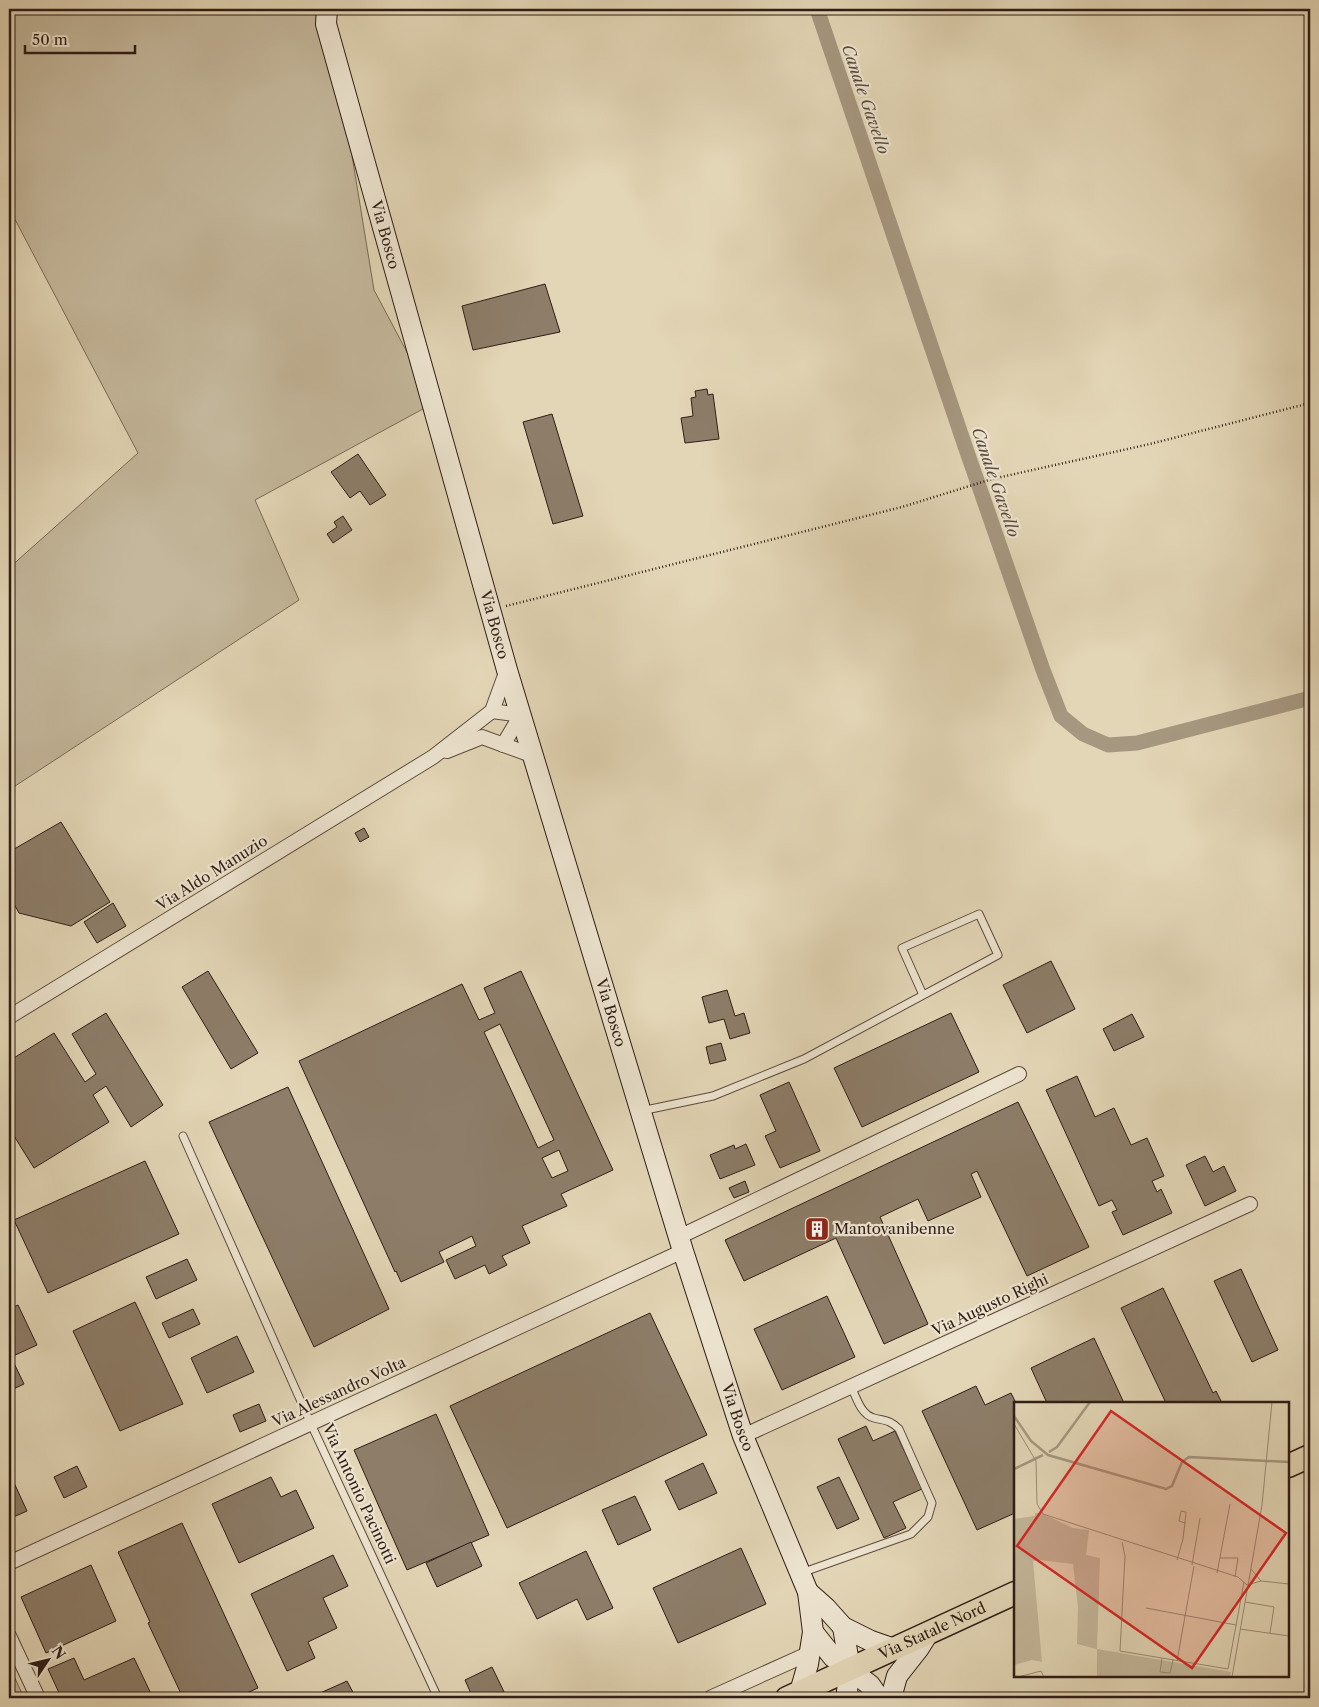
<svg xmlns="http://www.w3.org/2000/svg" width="1319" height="1707" viewBox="0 0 1319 1707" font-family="'Libre Caslon Text',serif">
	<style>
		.green { fill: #c4b79b; stroke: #7a6a58 }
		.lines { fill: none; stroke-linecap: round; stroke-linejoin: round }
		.canal { stroke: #a69780; stroke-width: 15 }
		.building { fill: #8d7d69; stroke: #2f1d16; fill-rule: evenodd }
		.lane-casing { stroke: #5c4b3e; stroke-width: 9 }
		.street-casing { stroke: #5c4b3e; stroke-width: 16 }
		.secondary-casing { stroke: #2f1d16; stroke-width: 22 }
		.primary-casing { stroke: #2f1d16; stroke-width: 25 }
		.path { stroke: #2f1d16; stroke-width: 2.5; stroke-dasharray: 1 2.5; stroke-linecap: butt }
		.lane { stroke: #ede4d0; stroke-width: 7 }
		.street { stroke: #ede4d0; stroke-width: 14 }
		.secondary { stroke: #ede4d0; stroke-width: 20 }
		.primary { stroke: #e3d6b6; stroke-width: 22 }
		.labels { text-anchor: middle; stroke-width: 4.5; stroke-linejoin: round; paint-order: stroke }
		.street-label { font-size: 15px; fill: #2f1d16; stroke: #ede4d0 }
		.poi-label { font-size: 15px; fill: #2f1d16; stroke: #ede4d0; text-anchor: start }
		.water-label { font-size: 16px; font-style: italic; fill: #59483b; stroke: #ede4d0 }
		.inset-river { fill: none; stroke: #a69780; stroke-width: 2.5 }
		.inset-road { fill: none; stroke: #9b8c76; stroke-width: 1 }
		.view { fill: #d62828; fill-opacity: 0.15; stroke: #d62828; stroke-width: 2.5 }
		.inset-edge { fill: none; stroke: #2f1d16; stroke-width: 2.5 }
	</style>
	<rect width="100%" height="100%" fill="#e3d6b6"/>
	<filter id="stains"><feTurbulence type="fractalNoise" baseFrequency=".004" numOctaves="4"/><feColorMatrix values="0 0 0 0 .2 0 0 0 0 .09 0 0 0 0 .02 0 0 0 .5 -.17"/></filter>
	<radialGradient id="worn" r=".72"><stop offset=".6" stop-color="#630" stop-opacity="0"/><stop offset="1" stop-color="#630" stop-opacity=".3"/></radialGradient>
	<g class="green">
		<path d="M 9,9 L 328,9 L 374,290 L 434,403 L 255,500 L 299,600 L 9,790 L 9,568 L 138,453 L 9,208 Z"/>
		<path d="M 9,1665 L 24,1698 L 9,1698 Z"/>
	</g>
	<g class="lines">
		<path class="canal" d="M 817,9 L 965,446 L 1043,670 L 1061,716 L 1083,734 L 1108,745 L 1137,743 L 1310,698"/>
	</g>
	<g class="building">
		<path d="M 545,284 L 560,332 L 473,350 L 462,306 Z"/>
		<path d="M 707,389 L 708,395 L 713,394 L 719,439 L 685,443 L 681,418 L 693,416 L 691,398 L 696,397 L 695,391 Z"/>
		<path d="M 552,414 L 583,516 L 553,524 L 523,422 Z"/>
		<path d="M 358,454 L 386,495 L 370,505 L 360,491 L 350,498 L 331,472 Z"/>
		<path d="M 343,516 L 352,530 L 333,543 L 327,534 L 337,527 L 334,522 Z"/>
		<path d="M 61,822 L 110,902 L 71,926 L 19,913 L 9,895 L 9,852 Z"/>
		<path d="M 364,828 L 369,837 L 360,842 L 355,833 Z"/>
		<path d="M 113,903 L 126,926 L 97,943 L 84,922 Z"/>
		<path d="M 1051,961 L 1075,1009 L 1027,1033 L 1003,985 Z"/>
		<path d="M 208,971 L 258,1053 L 231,1069 L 182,987 Z"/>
		<path d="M 521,971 L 613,1170 L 561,1194 L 567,1206 L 522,1226 L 530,1243 L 502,1256 L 507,1265 L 489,1274 L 485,1265 L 455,1279 L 446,1260 L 476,1246 L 472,1236 L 439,1252 L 444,1262 L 401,1282 L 396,1271 L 395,1272 L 299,1061 L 462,984 L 479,1020 L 495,1013 L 484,988 ZM 500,1024 L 554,1140 L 538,1148 L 484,1032 ZM 559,1150 L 568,1171 L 552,1178 L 542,1158 Z"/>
		<path d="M 727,990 L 735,1016 L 744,1013 L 750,1033 L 730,1039 L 724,1019 L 709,1023 L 702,997 Z"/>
		<path d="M 106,1013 L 163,1105 L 131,1127 L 106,1086 L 93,1095 L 109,1122 L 34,1168 L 9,1128 L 9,1061 L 54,1033 L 85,1082 L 96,1074 L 72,1034 Z"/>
		<path d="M 951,1013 L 979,1072 L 862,1127 L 834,1068 Z"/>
		<path d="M 1132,1014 L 1144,1037 L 1114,1051 L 1103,1029 Z"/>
		<path d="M 721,1043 L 726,1060 L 710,1064 L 706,1047 Z"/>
		<path d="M 1077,1076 L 1095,1117 L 1114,1108 L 1131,1145 L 1147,1138 L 1164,1176 L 1152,1181 L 1157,1192 L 1161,1189 L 1172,1213 L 1123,1235 L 1112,1212 L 1117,1210 L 1112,1200 L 1099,1206 L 1046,1090 Z"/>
		<path d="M 789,1082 L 820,1151 L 780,1168 L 765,1136 L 776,1131 L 760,1095 Z"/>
		<path d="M 288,1087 L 389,1309 L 314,1347 L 209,1122 Z"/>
		<path d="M 1018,1102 L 1089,1247 L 1027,1276 L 977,1171 L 971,1174 L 981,1197 L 928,1221 L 918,1199 L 880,1217 L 928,1324 L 884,1344 L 836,1238 L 744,1281 L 725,1240 Z"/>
		<path d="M 746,1144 L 755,1165 L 720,1179 L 710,1155 L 734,1145 L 735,1149 Z"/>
		<path d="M 1205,1156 L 1213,1172 L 1224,1166 L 1236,1191 L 1205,1206 L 1186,1165 Z"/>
		<path d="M 145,1161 L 179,1234 L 48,1293 L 14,1220 Z"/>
		<path d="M 745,1181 L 749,1192 L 734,1198 L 729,1188 Z"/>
		<path d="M 187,1259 L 197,1280 L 156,1299 L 146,1277 Z"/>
		<path d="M 1241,1269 L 1278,1350 L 1252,1362 L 1214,1281 Z"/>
		<path d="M 1163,1288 L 1213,1393 L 1216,1391 L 1222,1403 L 1166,1403 L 1121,1308 Z"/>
		<path d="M 827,1296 L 855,1357 L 782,1390 L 754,1329 Z"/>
		<path d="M 135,1302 L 183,1404 L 120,1431 L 73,1331 Z"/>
		<path d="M 18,1305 L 37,1345 L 11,1357 L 24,1384 L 9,1391 L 9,1309 Z"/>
		<path d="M 193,1309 L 200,1324 L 169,1338 L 162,1323 Z"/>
		<path d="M 650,1313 L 707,1435 L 507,1528 L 450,1406 Z"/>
		<path d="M 237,1336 L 254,1372 L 207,1393 L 191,1358 Z"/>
		<path d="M 1094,1338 L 1124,1403 L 1047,1403 L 1031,1368 Z"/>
		<path d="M 976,1386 L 985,1405 L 1011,1393 L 1016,1403 L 1015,1513 L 977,1530 L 922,1411 Z"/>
		<path d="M 259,1404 L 266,1421 L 240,1432 L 233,1415 Z"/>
		<path d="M 436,1414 L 489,1535 L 407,1570 L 354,1450 Z"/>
		<path d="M 866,1426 L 873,1441 L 895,1431 L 922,1489 L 893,1502 L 906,1528 L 884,1538 L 838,1439 Z"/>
		<path d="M 703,1463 L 717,1493 L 679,1510 L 665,1481 Z"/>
		<path d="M 77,1466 L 87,1487 L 64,1498 L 54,1477 Z"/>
		<path d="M 9,1472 L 27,1511 L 9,1519 Z"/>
		<path d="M 271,1477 L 281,1497 L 296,1490 L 314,1528 L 239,1563 L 212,1504 Z"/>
		<path d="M 839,1477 L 859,1519 L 837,1529 L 817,1487 Z"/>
		<path d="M 635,1496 L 651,1530 L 618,1545 L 602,1510 Z"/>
		<path d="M 182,1523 L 258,1688 L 235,1698 L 183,1698 L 148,1623 L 150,1622 L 118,1552 Z"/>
		<path d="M 471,1542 L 482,1566 L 437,1587 L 426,1563 Z"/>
		<path d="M 741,1548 L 766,1604 L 678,1643 L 653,1588 Z"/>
		<path d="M 586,1551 L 613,1608 L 587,1620 L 577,1599 L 537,1619 L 519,1583 Z"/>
		<path d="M 333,1555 L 348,1586 L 323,1598 L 337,1628 L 308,1642 L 315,1658 L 287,1671 L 251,1594 Z"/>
		<path d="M 91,1565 L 116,1621 L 46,1653 L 21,1597 Z"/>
		<path d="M 74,1658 L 84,1680 L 134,1658 L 153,1698 L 65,1698 L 63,1693 L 60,1695 L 48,1669 Z"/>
		<path d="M 492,1667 L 507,1698 L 473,1698 L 465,1680 Z"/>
		<path d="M 347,1681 L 356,1698 L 309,1698 Z"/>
	</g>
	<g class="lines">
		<defs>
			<g id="lane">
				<path d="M 641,1111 L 713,1096 L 804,1059 L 998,955 L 979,914 L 902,948 L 923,995"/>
				<path d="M 183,1136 L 311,1424 L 438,1698"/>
				<path d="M 801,1573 L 911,1534 L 928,1517 L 932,1503 L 899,1429 C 890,1420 886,1421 874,1418 C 861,1415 856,1397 851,1386"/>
			</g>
			<g id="street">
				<path d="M 492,711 L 521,715 L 503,745"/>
				<path d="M 447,751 L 482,737 L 534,756"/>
				<path d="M 9,1017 L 433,757 L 492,711 L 507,670"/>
				<path d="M 679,1237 L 1019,1074"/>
				<path d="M 743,1436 L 1250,1204"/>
				<path d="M 9,1563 L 683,1251"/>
				<path d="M 9,1636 L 38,1698"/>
				<path d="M 710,1698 L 810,1653"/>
			</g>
			<g id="secondary">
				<path id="s1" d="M 327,9 L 326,24 L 507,670 L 683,1251 L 743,1436 L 808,1592 L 813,1632 L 808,1664 L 800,1692 L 815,1698"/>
				<path d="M 808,1592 L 826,1608 L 843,1627 L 871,1641 L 894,1649"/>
				<path d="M 843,1627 L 850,1669 L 847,1691 L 849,1698"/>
				<path d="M 813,1632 L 833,1657 L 870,1685 L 879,1698"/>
				<path d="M 891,1698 L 897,1676 L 919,1648 L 929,1632"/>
			</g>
			<g id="primary">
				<path d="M 1288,1466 L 1310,1456"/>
				<path id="s2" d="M 787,1698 L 1015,1593"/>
			</g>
		</defs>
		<use href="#lane" class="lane-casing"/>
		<use href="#street" class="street-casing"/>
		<use href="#secondary" class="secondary-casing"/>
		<use href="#primary" class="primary-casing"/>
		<path class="path" d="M 506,606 L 902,507 L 992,479 L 1150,444 L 1310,403"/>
		<use href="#lane" class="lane"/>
		<use href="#street" class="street"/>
		<use href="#secondary" class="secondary"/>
		<use href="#primary" class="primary"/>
	</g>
	<defs>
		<symbol id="building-square" viewBox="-11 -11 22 22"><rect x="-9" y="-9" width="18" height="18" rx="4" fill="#8f2418" stroke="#ede4d0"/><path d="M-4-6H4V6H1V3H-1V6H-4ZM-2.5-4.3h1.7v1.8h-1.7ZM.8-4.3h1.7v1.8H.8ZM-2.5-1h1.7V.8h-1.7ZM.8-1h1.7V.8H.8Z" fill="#fff"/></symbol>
	</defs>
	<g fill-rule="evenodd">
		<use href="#building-square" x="803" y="1215" width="28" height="28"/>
	</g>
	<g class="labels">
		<g class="street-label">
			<text dy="5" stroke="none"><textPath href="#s1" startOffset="234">Via Bosco</textPath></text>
			<text dy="5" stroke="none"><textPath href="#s1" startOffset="639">Via Bosco</textPath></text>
			<text transform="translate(212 873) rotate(-32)" y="5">Via Aldo Manuzio</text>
			<text dy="5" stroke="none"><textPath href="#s1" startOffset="1044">Via Bosco</textPath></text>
			<text transform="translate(990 1305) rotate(-25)" y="5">Via Augusto Righi</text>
			<text transform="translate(339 1392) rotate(-25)" y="5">Via Alessandro Volta</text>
			<text dy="5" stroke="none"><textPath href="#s1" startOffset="1468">Via Bosco</textPath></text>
			<text transform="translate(359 1494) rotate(65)" y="5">Via Antonio Pacinotti</text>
			<text dy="5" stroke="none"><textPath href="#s2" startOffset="160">Via Statale Nord</textPath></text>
		</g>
		<g class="poi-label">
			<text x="834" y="1234">Mantovanibenne</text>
		</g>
		<g class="water-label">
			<text transform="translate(866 99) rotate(71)" y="6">Canale Gavello</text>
			<text transform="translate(996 482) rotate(71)" y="6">Canale Gavello</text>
		</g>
	</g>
	<g transform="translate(1014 1402)">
		<rect width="275" height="275" fill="#e3d6b6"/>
		<path d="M 21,111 L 27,111 L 59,126 L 75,128 L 72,153 L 86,156 L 83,247 L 217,270 L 216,275 L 83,275 L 83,247 L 63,242 L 64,205 L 59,162 L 25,158 L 19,159 L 28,260 L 18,258 L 0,263 L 0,117 L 21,114 Z" fill="#c4b79b"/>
		<path class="inset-river" d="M 0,14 L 17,39 L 34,53 L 152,87 L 158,84 L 168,60 L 175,55 L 275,60M 35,50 L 43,45 L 76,0M 0,67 L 29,53"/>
		<path class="inset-road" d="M 0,22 L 22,59 L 23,102 L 29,112 L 224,175 L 233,183M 108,140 L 111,154 L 106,249 L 214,267 L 230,180M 206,156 L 224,156 L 221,175M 163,158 L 169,137 L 170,128 L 171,121 L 172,110 L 167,109 L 165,119 L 171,121M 178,163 L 186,116M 237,167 L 247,179M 203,171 L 216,102M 233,183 L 247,179 L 275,182M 231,200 L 260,205 L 256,231M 132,206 L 222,223M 226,227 L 275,234M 148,256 L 146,270 L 156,271 L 159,258M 163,259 L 180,164M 4,275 L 27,269 L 30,275M 218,275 L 248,103 L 258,0"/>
		<path class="view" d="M 97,9 L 272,131 L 178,266 L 3,144 Z"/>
		<rect width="275" height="275" class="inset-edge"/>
	</g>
	<rect width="1319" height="1707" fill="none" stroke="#e3d6b6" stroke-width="30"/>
	<rect x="10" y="10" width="1299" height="1687" fill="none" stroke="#2f1d16" stroke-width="2.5"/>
	<rect x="15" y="15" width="1289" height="1677" fill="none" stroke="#2f1d16"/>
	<g transform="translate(48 1660) rotate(55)" stroke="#ede4d0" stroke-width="4" paint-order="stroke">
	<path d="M0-4L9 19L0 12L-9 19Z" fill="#2f1d16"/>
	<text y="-8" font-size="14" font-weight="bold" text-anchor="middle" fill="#2f1d16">N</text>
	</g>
	<path d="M25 45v8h110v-8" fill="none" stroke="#2f1d16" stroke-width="2.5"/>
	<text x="32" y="45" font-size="15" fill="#2f1d16" stroke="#ede4d0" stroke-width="4" paint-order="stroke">50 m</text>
	<rect width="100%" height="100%" filter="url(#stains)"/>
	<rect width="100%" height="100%" fill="url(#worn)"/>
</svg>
